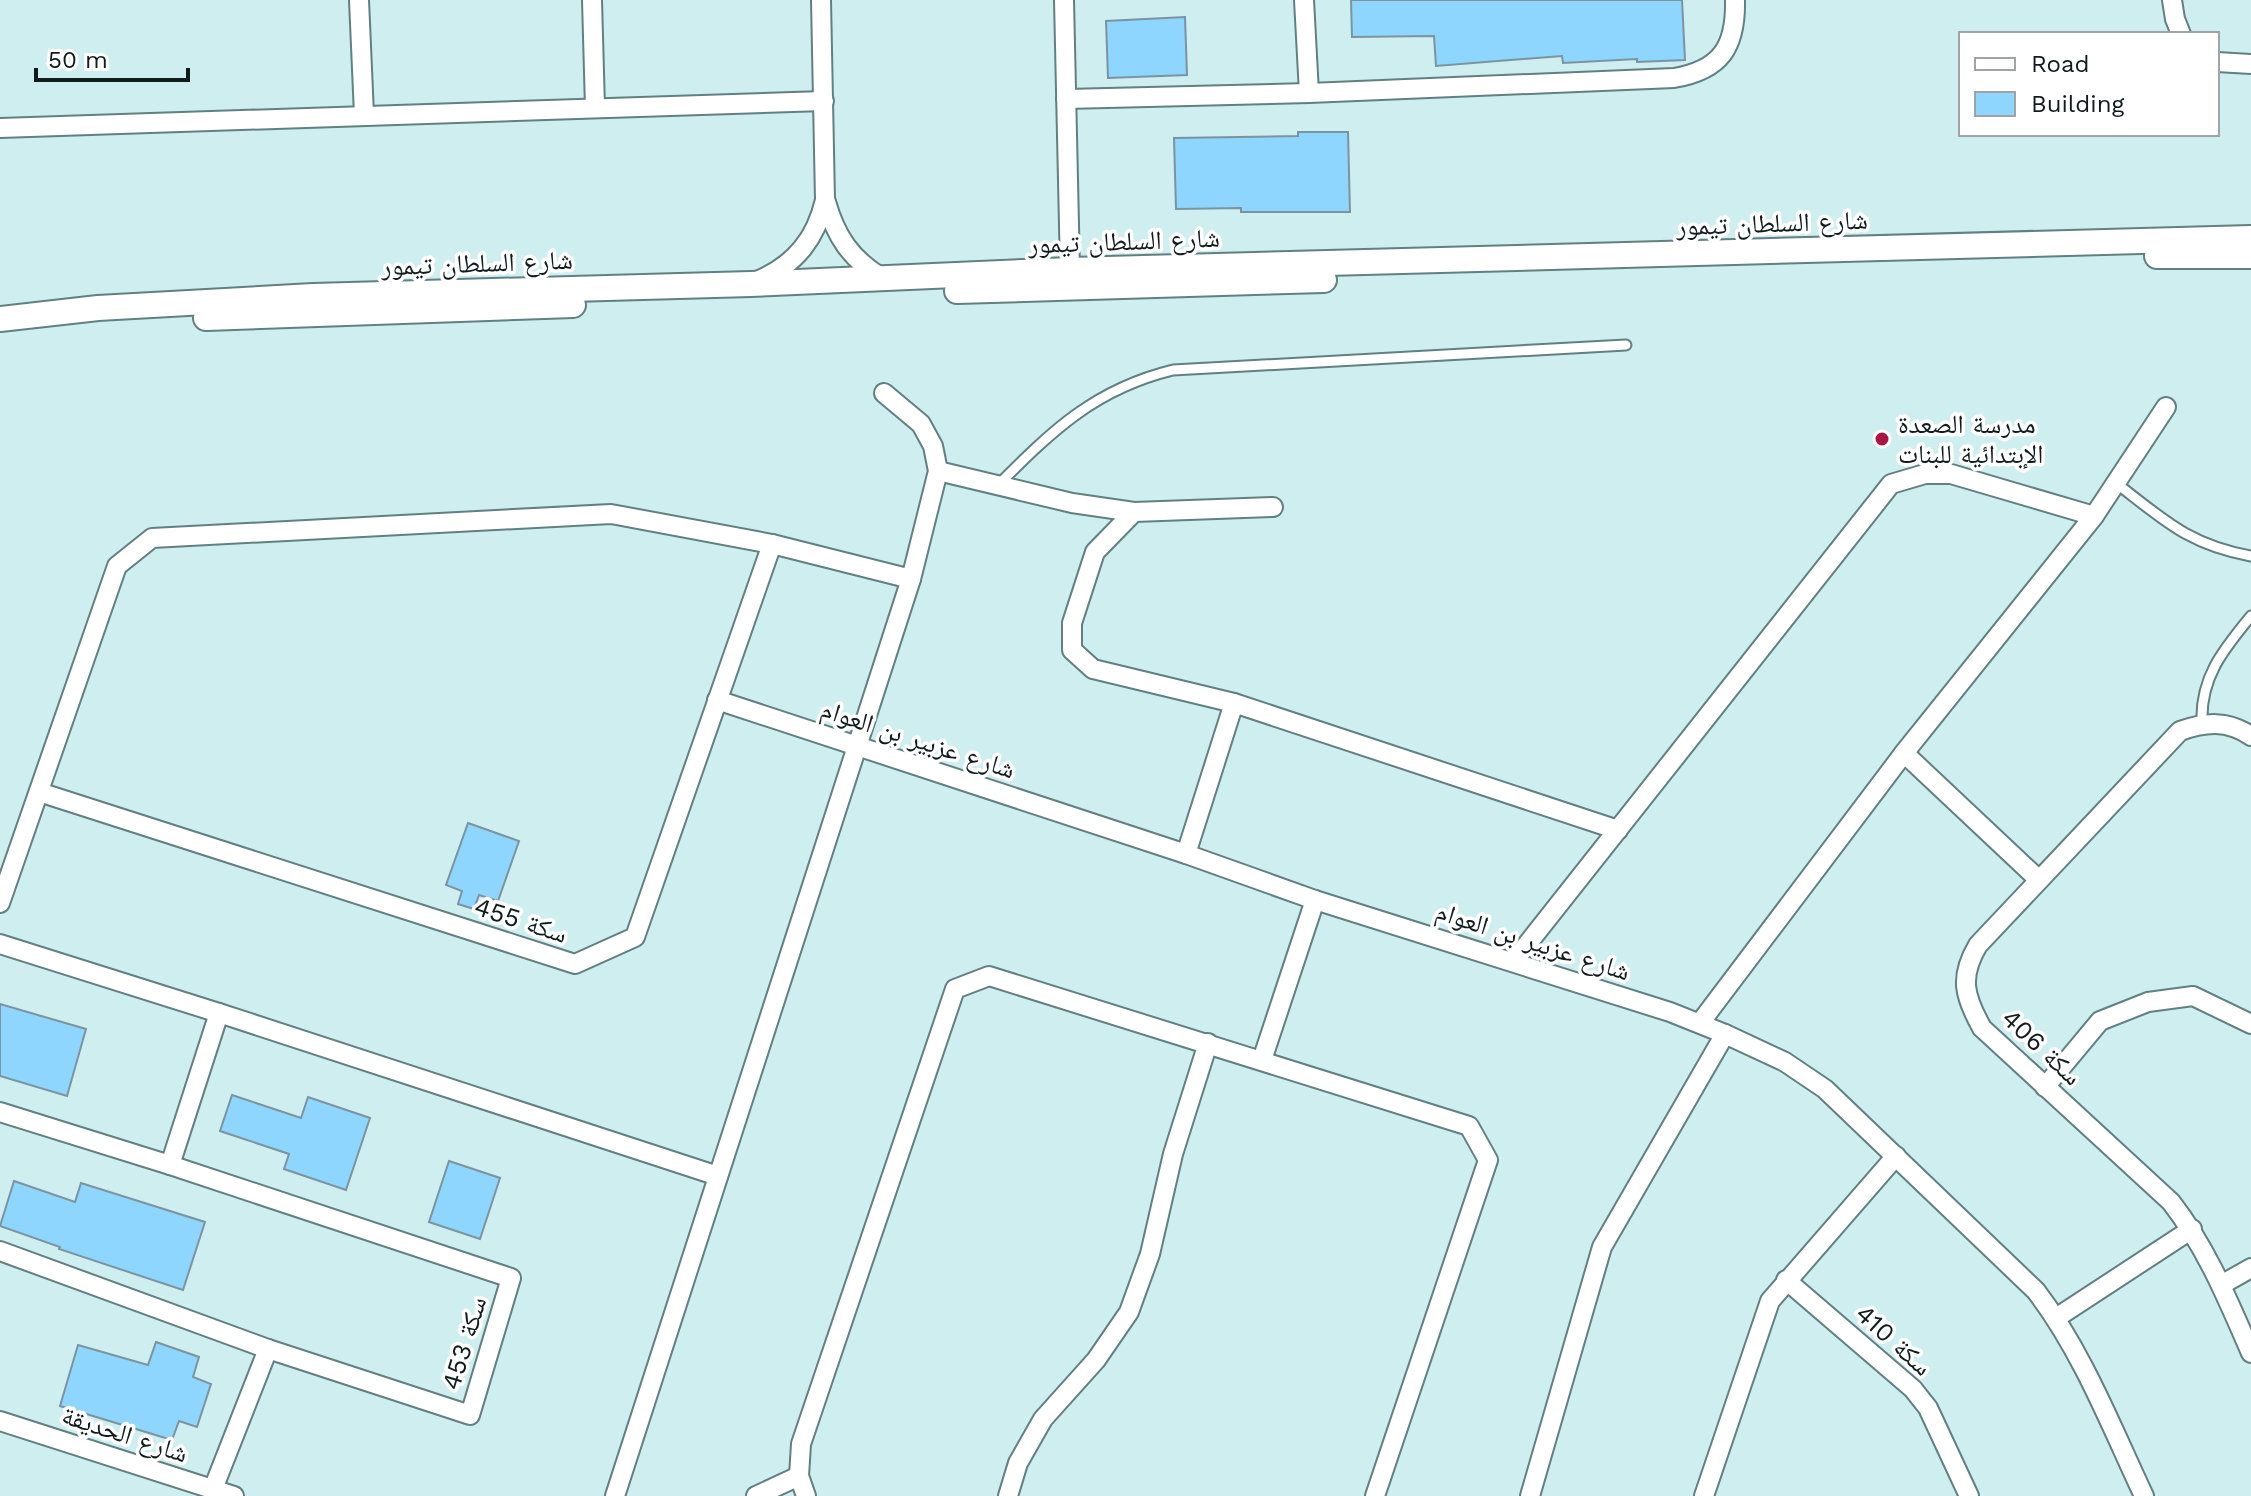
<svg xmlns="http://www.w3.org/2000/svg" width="2251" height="1496" viewBox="0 0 2251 1496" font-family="'Work Sans','Noto Naskh Arabic',sans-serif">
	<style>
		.building { fill: #8ed6fe; stroke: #7c93a0; stroke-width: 2 }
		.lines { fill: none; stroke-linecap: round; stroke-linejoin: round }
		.lane-casing { stroke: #627f81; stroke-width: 13 }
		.street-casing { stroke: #627f81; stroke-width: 22 }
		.secondary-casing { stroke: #627f81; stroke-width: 28 }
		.lane { stroke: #fff; stroke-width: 9 }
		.street { stroke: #fff; stroke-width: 18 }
		.secondary { stroke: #fff; stroke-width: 24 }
		.poi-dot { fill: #aa1543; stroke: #fff; stroke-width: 3 }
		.labels { text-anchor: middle; stroke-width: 7; stroke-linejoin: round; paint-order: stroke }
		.street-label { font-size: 26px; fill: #101c1c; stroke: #fff }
		.poi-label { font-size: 26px; fill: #101c1c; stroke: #fff; text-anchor: start }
	</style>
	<rect width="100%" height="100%" fill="#ceeef0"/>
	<g class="building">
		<path d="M 1351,0 L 1682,0 L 1685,60 L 1637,62 L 1637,59 L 1563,63 L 1562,56 L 1436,66 L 1434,36 L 1352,37 Z"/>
		<path d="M 1185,17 L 1187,75 L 1108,78 L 1106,21 Z"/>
		<path d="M 1298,132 L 1348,132 L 1350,212 L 1241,212 L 1241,208 L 1176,209 L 1174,138 L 1298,136 Z"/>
		<path d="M 468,823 L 519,841 L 498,901 L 479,895 L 474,909 L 458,904 L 462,891 L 446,885 Z"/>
		<path d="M 0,1004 L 86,1029 L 67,1096 L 0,1076 Z"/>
		<path d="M 232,1095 L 301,1118 L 308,1097 L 370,1118 L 346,1190 L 284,1169 L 289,1154 L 220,1131 Z"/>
		<path d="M 449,1161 L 500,1178 L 480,1239 L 429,1222 Z"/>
		<path d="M 14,1181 L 75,1202 L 81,1183 L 205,1222 L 183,1290 L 59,1249 L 60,1247 L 0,1226 Z"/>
		<path d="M 156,1342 L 199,1357 L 193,1377 L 211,1384 L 197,1427 L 179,1421 L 172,1440 L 60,1406 L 78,1345 L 148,1365 Z"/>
	</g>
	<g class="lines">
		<defs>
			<g id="lane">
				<path d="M 2116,483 C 2164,520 2189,545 2251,556"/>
				<path d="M 998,485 C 1053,430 1095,389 1173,370 L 1626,345"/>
				<path d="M 2202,723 C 2200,677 2224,649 2251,616"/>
			</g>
			<g id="street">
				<path d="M 359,0 L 364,115"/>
				<path d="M 592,0 L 595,108"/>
				<path d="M 1064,0 L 1070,270"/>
				<path d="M 1304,0 L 1309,93"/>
				<path d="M 2172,0 L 2175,19 L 2181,34"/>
				<path d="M 2217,62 L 2251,64"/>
				<path d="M 1066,99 L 1309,93 L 1674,78 C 1721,70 1736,47 1735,0"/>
				<path d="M 0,128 L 824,101"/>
				<path d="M 826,202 C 836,237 851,259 882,278"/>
				<path d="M 759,280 C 796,264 816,238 825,200 L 821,0"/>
				<path d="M 938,471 L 1072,503 L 1134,512"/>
				<path d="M 1273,507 L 1134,512 L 1095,552 L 1072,623 L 1072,650 L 1093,669 L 1234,703 L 1618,830"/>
				<path d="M 717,700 L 1186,854 L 1315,900 L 1670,1012 L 1725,1034 L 1785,1062 L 1825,1089 L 2036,1291 C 2083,1353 2111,1426 2144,1496"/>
				<path d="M 2251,736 C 2227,720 2206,722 2180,731 L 1978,945 C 1959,977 1964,996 1982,1028 L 2171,1202 C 2206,1247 2228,1300 2251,1353"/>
				<path d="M 1904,753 L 2039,880"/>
				<path d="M 39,792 L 575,964 L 635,937 L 772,544"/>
				<path d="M 1186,854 L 1234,703"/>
				<path d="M 0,903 L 117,566 L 152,538 L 611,514 L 772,544 L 911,579"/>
				<path d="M 0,944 L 219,1013 L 718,1176"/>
				<path d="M 1514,961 L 1891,484 L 1925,474 L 1951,474 L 2094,516"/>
				<path d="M 1700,1023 L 1904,753 L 2094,516 L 2166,407"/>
				<path d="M 1262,1060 L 1315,900"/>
				<path d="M 2045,1087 L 2100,1021 L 2148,1002 L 2193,996 L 2251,1024"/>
				<path d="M 0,1112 L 170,1165 L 511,1278 L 470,1415 L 268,1349 L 0,1251"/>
				<path d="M 170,1165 L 219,1013"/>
				<path d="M 1786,1280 L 1913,1389 L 1928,1408 L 1969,1496"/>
				<path d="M 2221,1285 L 2251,1268"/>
				<path d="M 2056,1318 L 2192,1229"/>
				<path d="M 0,1421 L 234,1496"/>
				<path d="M 213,1489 L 268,1349"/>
				<path d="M 615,1496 L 911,579 L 938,471 L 933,446 L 921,424 L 884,393"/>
				<path d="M 756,1496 L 799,1476"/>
				<path d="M 806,1496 L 799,1476 L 801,1444 L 955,989 L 989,976 L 1469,1126 L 1488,1160 L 1375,1496"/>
				<path d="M 1008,1496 L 1018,1463 L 1043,1419 L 1096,1360 L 1129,1312 L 1150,1254 L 1173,1154 L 1208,1043"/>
				<path d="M 1530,1496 L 1602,1247 L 1725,1034"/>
				<path d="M 1704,1496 L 1770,1301 L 1896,1156"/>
			</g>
			<g id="secondary">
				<path d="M 2157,256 L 2251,256"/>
				<path d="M 957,291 L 1324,280"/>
				<path d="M 206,318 L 573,305"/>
				<path d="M 0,319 L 98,308 L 313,296 L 751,284 L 1070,270 L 2251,238"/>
			</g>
		</defs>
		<use href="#lane" class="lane-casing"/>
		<use href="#street" class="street-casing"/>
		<use href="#secondary" class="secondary-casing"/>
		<use href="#lane" class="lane"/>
		<use href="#street" class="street"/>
		<use href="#secondary" class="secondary"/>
	</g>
	<circle class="poi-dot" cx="1882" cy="439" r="8"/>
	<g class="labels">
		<g class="street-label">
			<text transform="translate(1772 223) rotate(-2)" y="9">شارع السلطان تيمور</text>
			<text transform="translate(1124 241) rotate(-2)" y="9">شارع السلطان تيمور</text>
			<text transform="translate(477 263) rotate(-2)" y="9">شارع السلطان تيمور</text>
			<text transform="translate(918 739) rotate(18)" y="9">شارع عزبير بن العوام</text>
			<text transform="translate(521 920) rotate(18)" y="9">سكة 455</text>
			<text transform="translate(1533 941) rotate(18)" y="9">شارع عزبير بن العوام</text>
			<text transform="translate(2042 1047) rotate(43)" y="9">سكة 406</text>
			<text transform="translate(1894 1340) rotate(42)" y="9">سكة 410</text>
			<text transform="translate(464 1343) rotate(-73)" y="9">سكة 453</text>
			<text transform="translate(125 1434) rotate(18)" y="9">شارع الحديقة</text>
		</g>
		<g class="poi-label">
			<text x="1898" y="433">مدرسة الصعدة<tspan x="1898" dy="30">الإبتدائية للبنات</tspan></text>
		</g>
	</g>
	<rect x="1959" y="32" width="260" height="104" fill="#ffffff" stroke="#9fa4a4" stroke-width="2"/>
	<rect x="1975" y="58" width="40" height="12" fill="#ffffff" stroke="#9fa4a4" stroke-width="2"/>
	<text x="2031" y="72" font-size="24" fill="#101c1c">Road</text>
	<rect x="1975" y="92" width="40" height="24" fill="#8ed6fe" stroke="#9fa4a4" stroke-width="2"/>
	<text x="2031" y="112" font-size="24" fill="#101c1c">Building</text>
	<path d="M36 68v12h152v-12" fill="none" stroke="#101c1c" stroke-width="4"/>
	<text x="48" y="68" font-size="24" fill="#101c1c" stroke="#ffffff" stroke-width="6" paint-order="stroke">50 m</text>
</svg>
